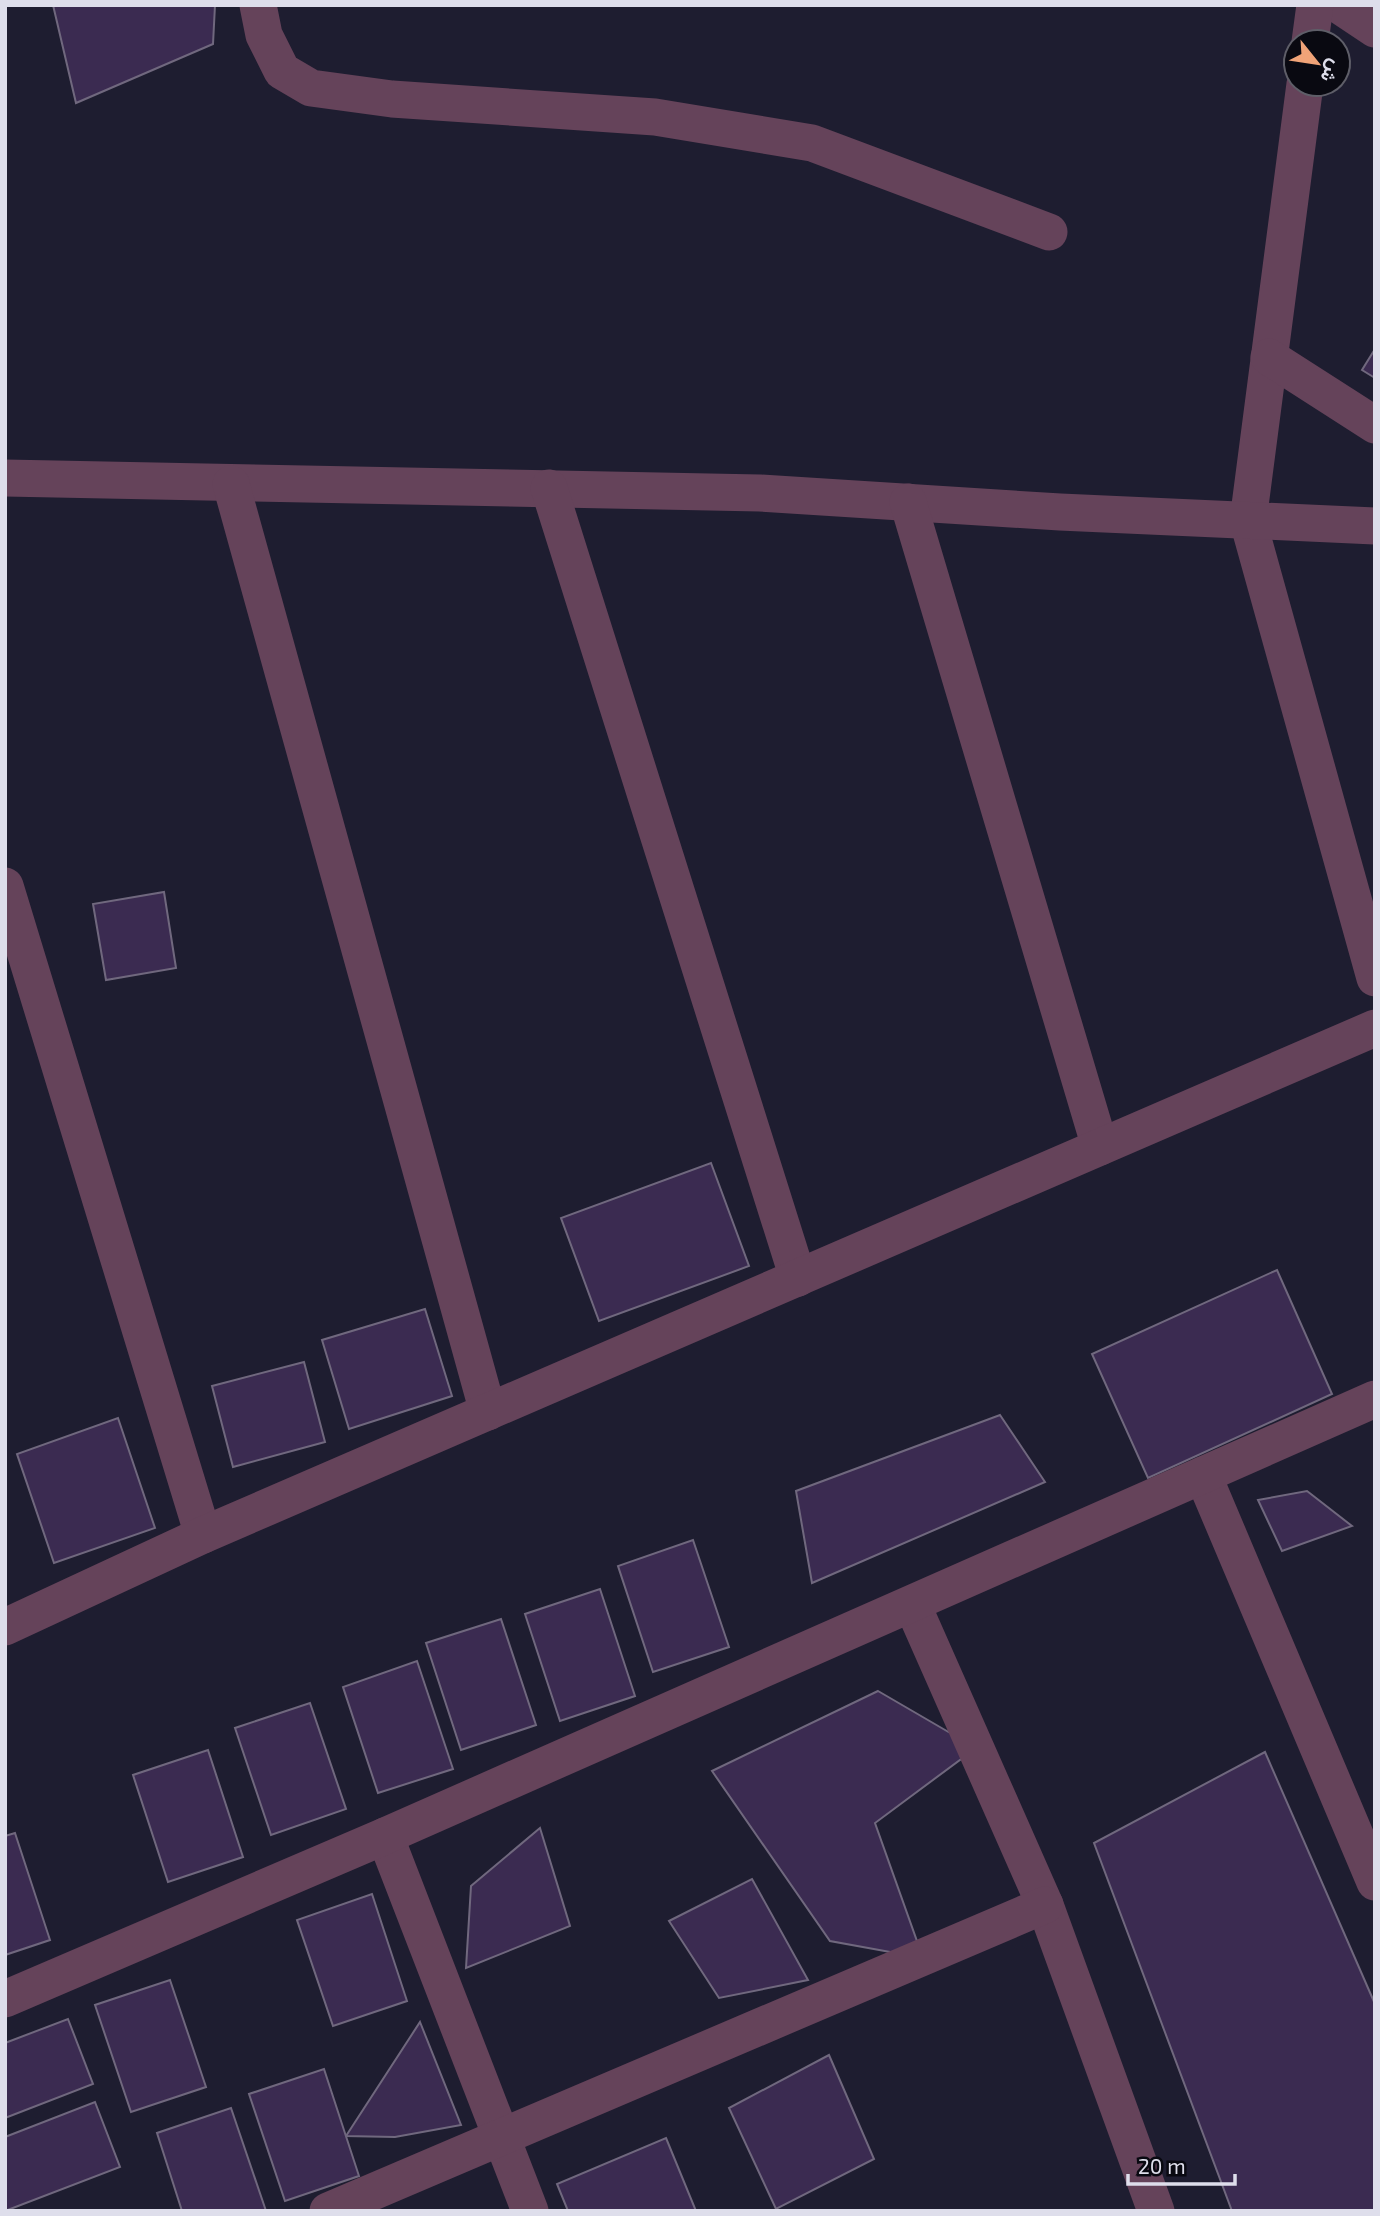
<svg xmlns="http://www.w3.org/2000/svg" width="1380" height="2216" viewBox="0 0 1380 2216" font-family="'Exo 2',Vazirmatn,sans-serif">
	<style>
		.building { fill: #3b2b51; stroke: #70687e; stroke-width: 2 }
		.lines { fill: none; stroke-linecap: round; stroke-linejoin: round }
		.minor { stroke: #65435a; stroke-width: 37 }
	</style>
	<rect width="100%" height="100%" fill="#1e1d30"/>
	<g class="building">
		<path d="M 53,5 L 215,5 L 213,44 L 76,103 Z"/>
		<path d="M 1375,349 L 1375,378 L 1362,370 Z"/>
		<path d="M 164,892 L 176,968 L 106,980 L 93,904 Z"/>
		<path d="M 711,1163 L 749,1266 L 599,1321 L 561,1218 Z"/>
		<path d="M 1277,1270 L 1332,1394 L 1148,1478 L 1092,1354 Z"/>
		<path d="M 425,1309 L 452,1396 L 349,1429 L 322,1340 Z"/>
		<path d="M 304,1362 L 325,1442 L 233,1467 L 212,1386 Z"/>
		<path d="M 1000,1415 L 1045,1482 L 812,1583 L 796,1491 Z"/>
		<path d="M 118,1418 L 155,1528 L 54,1563 L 17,1454 Z"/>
		<path d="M 1307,1491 L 1352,1526 L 1282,1551 L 1258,1500 Z"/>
		<path d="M 693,1540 L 729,1647 L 653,1672 L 618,1566 Z"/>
		<path d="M 600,1589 L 635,1696 L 560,1721 L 525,1614 Z"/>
		<path d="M 501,1619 L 536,1725 L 461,1750 L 426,1643 Z"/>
		<path d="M 417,1661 L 453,1769 L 378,1793 L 343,1687 Z"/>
		<path d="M 878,1691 L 976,1748 L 875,1823 L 923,1958 L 830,1941 L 712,1771 Z"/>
		<path d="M 310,1703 L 346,1809 L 271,1835 L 235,1728 Z"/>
		<path d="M 208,1750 L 243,1857 L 168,1882 L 133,1775 Z"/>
		<path d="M 1265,1752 L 1375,2004 L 1375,2211 L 1232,2211 L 1094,1843 Z"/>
		<path d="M 540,1828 L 570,1926 L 466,1968 L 471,1886 Z"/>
		<path d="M 15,1833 L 50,1940 L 5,1955 L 5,1836 Z"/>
		<path d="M 752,1879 L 808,1980 L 719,1998 L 669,1921 Z"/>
		<path d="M 372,1894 L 407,2001 L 333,2026 L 297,1920 Z"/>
		<path d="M 170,1980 L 206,2087 L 131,2112 L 95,2005 Z"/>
		<path d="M 68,2019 L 93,2084 L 5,2118 L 5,2043 Z"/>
		<path d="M 420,2022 L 461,2125 L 395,2137 L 346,2136 Z"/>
		<path d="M 829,2055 L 874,2159 L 776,2209 L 729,2108 Z"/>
		<path d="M 324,2069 L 359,2176 L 285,2201 L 249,2094 Z"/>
		<path d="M 95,2102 L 120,2167 L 5,2211 L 5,2137 Z"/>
		<path d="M 231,2108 L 266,2211 L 182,2211 L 157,2133 Z"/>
		<path d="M 666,2138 L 696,2211 L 568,2211 L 557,2184 Z"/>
	</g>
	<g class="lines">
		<g class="minor">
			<path d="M 258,5 L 264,35 L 282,71 L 311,88 L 392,99 L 655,117 L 812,143 L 1049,232"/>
			<path d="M 1339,5 L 1375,29"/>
			<path d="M 1310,42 L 1315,5"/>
			<path d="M 1305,84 L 1248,521 L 1375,978"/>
			<path d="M 1269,357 L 1375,425"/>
			<path d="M 5,478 L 760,493 L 1060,512 L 1375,526"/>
			<path d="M 231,484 L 488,1412"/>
			<path d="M 549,488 L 798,1278"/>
			<path d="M 908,502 L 1100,1147"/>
			<path d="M 5,886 L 203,1535"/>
			<path d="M 1203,1475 L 1375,1882"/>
			<path d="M 912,1604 L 1045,1905 L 1156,2211"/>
			<path d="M 5,1627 L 203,1535 L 1375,1028"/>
			<path d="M 385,1836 L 530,2211"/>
			<path d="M 5,1999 L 385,1836 L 1375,1399"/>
			<path d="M 328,2211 L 1045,1905"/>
		</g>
	</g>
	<rect width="1380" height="2216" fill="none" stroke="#dedeeb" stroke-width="14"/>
	<g transform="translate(1317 63) rotate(120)"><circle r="33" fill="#090911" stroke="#5e5e68" stroke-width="2"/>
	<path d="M0-5L12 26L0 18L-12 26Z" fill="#f0a378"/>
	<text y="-10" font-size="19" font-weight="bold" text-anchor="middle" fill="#dedeeb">ش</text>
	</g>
	<path d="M1128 2174v10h107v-10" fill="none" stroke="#dedeeb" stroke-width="3.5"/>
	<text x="1138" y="2174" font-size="21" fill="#dedeeb" stroke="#090911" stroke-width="5" paint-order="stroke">20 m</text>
</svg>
